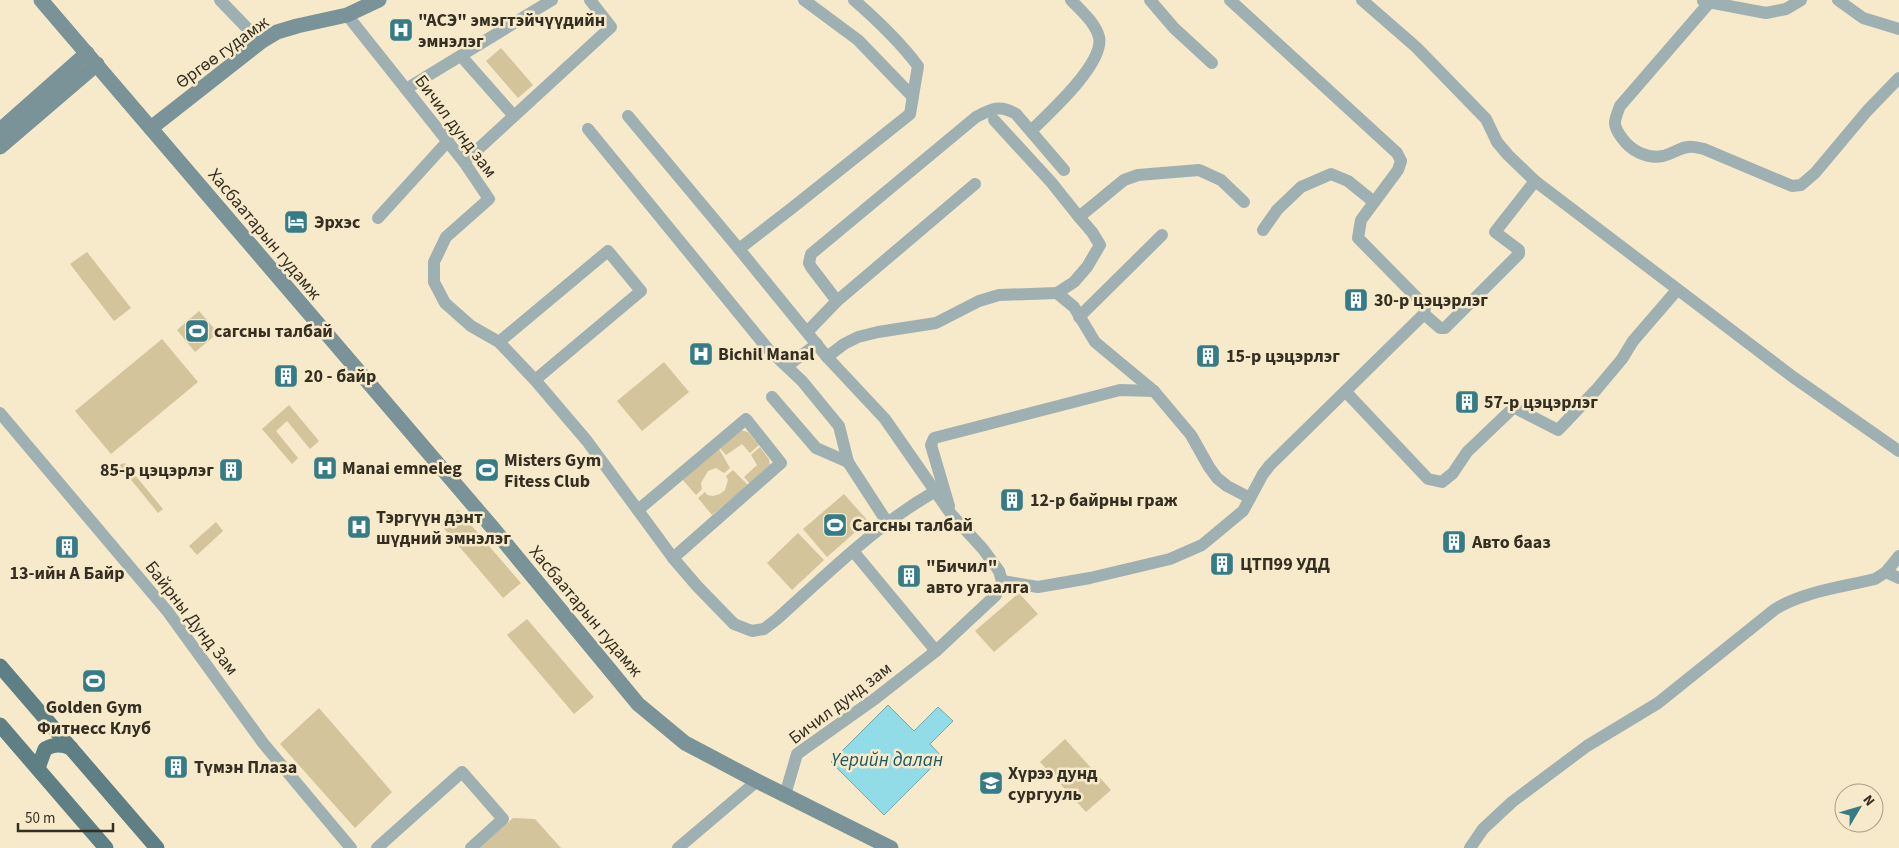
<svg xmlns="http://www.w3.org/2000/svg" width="1899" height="848" viewBox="0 0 1899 848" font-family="'Source Sans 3',sans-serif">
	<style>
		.green { fill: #d4c49c }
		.water { fill: #92dce8; stroke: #76a8ad }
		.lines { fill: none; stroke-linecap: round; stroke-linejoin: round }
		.street { stroke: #9fb0b3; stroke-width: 12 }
		.secondary { stroke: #799398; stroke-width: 15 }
		.primary { stroke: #5e7f84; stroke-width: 15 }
		.labels { text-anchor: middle; stroke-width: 5; stroke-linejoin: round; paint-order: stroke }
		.poi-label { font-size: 18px; font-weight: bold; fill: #342f22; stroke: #f7eaca; text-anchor: start }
		.street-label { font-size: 18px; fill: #342f22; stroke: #f7eaca }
		.water-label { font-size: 19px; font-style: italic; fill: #1b5962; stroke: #f7eaca }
	</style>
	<rect width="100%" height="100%" fill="#f7eaca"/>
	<g class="green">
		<path d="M 501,48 L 533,85 L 518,98 L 486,61 Z"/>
		<path d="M 87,252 L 131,308 L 114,321 L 70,264 Z"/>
		<path d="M 199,311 L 218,333 L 195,352 L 177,330 Z"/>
		<path d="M 162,339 L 198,382 L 111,454 L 75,411 Z"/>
		<path d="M 664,362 L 689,392 L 642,431 L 617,401 Z"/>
		<path d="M 289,405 L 319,441 L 310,449 L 287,421 L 276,431 L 298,458 L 292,464 L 262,429 Z"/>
		<path d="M 741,430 L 748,432 L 759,445 L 750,453 L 742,444 L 726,455 L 720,448 Z"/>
		<path d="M 760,447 L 769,459 L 770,465 L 750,484 L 744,477 L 757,465 L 751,455 Z"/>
		<path d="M 719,449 L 730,468 L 724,473 L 716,468 L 708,471 L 701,483 L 702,489 L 696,495 L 682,479 Z"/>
		<path d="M 125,463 L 163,509 L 158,513 L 119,465 Z"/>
		<path d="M 733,470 L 748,485 L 712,515 L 698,498 L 705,492 L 707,495 L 713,496 L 720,494 L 725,490 L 728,480 L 726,476 Z"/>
		<path d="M 844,494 L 868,521 L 827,557 L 803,529 Z"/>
		<path d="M 458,510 L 521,583 L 503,598 L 441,525 Z"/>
		<path d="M 216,522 L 223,531 L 197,555 L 189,546 Z"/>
		<path d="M 798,533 L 824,560 L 792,590 L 767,563 Z"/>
		<path d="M 1019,593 L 1038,614 L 994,652 L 975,631 Z"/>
		<path d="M 527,619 L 594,697 L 574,714 L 507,635 Z"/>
		<path d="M 319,708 L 392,792 L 355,828 L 280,744 Z"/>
		<path d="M 1065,739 L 1111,790 L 1086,812 L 1040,762 Z"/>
		<path d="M 513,818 L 535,819 L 561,848 L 480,848 Z"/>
	</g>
	<path class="water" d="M 888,705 L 914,731 L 938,707 L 953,721 L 930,744 L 942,757 L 884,815 L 831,762 Z"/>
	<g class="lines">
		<g class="street">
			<path d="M 220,0 L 246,27 L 262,41"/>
			<path d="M 804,0 L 858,40 L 913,97"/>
			<path d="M 1150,0 L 1174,28 L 1212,63"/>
			<path d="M 1362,0 L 1416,47 L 1486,119 L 1497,142 L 1508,155 L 1535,181 L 1793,377 L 1899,451"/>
			<path d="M 1838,0 L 1863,18 L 1899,29"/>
			<path d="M 1703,1 L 1766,13 L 1786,9 L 1801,0"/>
			<path d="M 1709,3 L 1620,106 C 1614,121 1612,125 1622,138 C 1631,151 1647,159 1663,156 C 1672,154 1679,148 1688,147 C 1693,146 1699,148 1704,149 L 1792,186 L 1801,185 L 1815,173 L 1867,111 L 1899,78"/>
			<path d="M 347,15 L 464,162 L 489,199 L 446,237 L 434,262 L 434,282 L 445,303 L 471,326 L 499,342 L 535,380 L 587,441 L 673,558 L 697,586 L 734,624 L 752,631 L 764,629 L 777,619 C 827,574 875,526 934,492"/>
			<path d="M 461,56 L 514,116"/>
			<path d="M 406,89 L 552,0"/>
			<path d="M 628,116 L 739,249"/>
			<path d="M 994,120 L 1051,182 L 1079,217"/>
			<path d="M 588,129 L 768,349 L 802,381 L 839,426 L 848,462 L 887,522"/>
			<path d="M 1031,131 C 1049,113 1105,63 1099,37 C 1095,22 1081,11 1071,0"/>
			<path d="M 464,162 L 611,27 L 590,0"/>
			<path d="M 378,218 L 448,141"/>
			<path d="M 1263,230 L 1277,210 L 1301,187 L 1331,174 L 1348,181 L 1374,202"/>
			<path d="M 1057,293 L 1074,307 L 1095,342 L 1154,391 L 1191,435 L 1209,467 L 1217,478 L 1227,486 L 1250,498"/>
			<path d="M 837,301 L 811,267 L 809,263 L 811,254 L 976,117 C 991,109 1000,104 1016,114 L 1064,170"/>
			<path d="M 1424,314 L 1440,328 L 1445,328 L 1519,254 L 1519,250 L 1495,232 L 1535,181"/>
			<path d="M 1079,317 L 1162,235"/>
			<path d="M 807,332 L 837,301 L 975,184"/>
			<path d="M 499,342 L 608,251 L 641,291 L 535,380"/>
			<path d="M 827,357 L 844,344 L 858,337 L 878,332 L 936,323 L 979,301 L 999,295 L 1057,293 L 1074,282 L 1087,267 L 1100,245 L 1092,232 L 1079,217 L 1124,180 L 1138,175 L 1199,170 L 1221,180 L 1244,202"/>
			<path d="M 787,366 L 817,344"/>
			<path d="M 1346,392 L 1428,479 L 1442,482 L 1453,473 L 1467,452 L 1511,410 L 1515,408 L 1558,430 L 1560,428 L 1596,390 L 1622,359 L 1633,341 L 1677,290"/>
			<path d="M 772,397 L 816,448 L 848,462"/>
			<path d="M 0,413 L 168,612 L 263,743 L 351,848"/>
			<path d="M 949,506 L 931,445 L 934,438 L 1120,390 L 1154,391"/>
			<path d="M 638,510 L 746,419 L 781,463 L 673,558"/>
			<path d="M 853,551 L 936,651"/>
			<path d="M 1886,572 L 1899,578"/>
			<path d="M 1002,581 L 1038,587 L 1090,578 L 1170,559 L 1202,545 L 1243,511 L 1263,474 L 1270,465 L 1424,314 L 1425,306 L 1358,238 L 1361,220 L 1398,170 L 1401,161 L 1397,153 L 1230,0"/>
			<path d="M 785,795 L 797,754 L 876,698 L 936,651 L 996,595 L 1002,581 L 999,571 L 983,549 L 951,514 L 885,419 L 827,357 L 739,249 L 792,208 L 910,114 L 918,66 C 900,42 877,20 854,0"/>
			<path d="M 377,848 L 462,772 L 503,819 L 471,848"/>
			<path d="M 678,848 L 757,781"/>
			<path d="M 1470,848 L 1483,829 L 1512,802 L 1587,746 L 1658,703 L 1774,610 C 1801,592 1843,587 1875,579 L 1886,572 L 1899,556"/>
		</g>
		<g class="secondary">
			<path d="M 41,0 L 492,527 L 638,704 L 685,743 L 757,781 L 891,848"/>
			<path d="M 151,128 L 262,41 L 277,32 L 297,26 L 347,15 L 379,0"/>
			<path d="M 0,130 L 87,53"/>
			<path d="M 0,147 L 97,64"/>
		</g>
		<g class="primary">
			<path d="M 0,666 L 157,848"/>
			<path d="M 0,725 L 106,848"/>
			<path d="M 38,768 L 45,749 C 54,744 61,744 71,748"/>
		</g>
	</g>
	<defs>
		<symbol id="hospital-square" viewBox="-11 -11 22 22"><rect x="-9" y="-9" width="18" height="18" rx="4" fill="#367c87" stroke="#f7eaca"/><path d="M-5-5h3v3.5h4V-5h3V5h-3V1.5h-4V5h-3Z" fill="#fff"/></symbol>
		<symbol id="hotel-square" viewBox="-11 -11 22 22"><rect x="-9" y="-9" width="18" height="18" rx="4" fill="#367c87" stroke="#f7eaca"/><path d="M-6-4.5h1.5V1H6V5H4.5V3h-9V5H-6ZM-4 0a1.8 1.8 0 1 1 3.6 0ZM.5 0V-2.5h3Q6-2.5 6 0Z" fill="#fff"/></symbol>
		<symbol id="building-square" viewBox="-11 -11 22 22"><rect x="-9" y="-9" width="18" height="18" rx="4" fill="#367c87" stroke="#f7eaca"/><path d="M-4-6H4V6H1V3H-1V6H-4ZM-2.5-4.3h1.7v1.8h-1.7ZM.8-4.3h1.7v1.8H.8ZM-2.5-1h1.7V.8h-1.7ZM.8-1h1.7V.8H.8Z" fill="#fff"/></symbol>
		<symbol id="stadium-square" viewBox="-11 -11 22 22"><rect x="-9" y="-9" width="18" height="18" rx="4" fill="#367c87" stroke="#f7eaca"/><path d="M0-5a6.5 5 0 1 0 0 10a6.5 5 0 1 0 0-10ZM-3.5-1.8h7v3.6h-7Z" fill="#fff"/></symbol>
		<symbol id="university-square" viewBox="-11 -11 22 22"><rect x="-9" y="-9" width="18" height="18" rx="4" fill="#367c87" stroke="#f7eaca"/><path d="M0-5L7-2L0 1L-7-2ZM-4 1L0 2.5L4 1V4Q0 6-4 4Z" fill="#fff"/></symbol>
	</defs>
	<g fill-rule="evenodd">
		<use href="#hospital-square" x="387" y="16" width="28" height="28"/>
		<use href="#hotel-square" x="282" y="208" width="28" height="28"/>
		<use href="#building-square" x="1342" y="286" width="28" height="28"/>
		<use href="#stadium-square" x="183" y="317" width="28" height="28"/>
		<use href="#hospital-square" x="687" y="340" width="28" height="28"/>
		<use href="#building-square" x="1194" y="342" width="28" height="28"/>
		<use href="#building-square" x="272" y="362" width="28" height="28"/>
		<use href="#building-square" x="1453" y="388" width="28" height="28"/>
		<use href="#hospital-square" x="311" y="454" width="28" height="28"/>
		<use href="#building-square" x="217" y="456" width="28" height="28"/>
		<use href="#stadium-square" x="473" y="456" width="28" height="28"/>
		<use href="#building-square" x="998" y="486" width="28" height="28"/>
		<use href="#stadium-square" x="821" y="511" width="28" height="28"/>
		<use href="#hospital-square" x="345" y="513" width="28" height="28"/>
		<use href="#building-square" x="1440" y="528" width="28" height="28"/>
		<use href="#building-square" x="53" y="533" width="28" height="28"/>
		<use href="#building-square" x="1208" y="550" width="28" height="28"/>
		<use href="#building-square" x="895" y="562" width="28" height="28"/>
		<use href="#stadium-square" x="80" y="667" width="28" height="28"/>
		<use href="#building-square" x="162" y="753" width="28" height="28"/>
		<use href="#university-square" x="977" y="769" width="28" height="28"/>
	</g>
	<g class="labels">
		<g class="poi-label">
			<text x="418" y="26">"АСЭ" эмэгтэйчүүдийн<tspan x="418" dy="21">эмнэлэг</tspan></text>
			<text x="314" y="228">Эрхэс</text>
			<text x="1374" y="306">30-р цэцэрлэг</text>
			<text x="214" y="337">сагсны талбай</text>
			<text x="718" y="360">Bichil Manal</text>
			<text x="1226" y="362">15-р цэцэрлэг</text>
			<text x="304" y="382">20 - байр</text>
			<text x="1484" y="408">57-р цэцэрлэг</text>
			<text x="504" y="466">Misters Gym<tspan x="504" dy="21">Fitess Club</tspan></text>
			<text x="342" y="474">Manai emneleg</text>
			<text x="214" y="476" text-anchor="end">85-р цэцэрлэг</text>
			<text x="1030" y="506">12-р байрны граж</text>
			<text x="376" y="523">Тэргүүн дэнт<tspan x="376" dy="21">шүдний эмнэлэг</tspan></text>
			<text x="852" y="531">Сагсны талбай</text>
			<text x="1472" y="548">Авто бааз</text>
			<text x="1240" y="570">ЦТП99 УДД</text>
			<text x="926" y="572">"Бичил"<tspan x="926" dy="21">авто угаалга</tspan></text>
			<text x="67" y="579" text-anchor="middle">13-ийн А Байр</text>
			<text x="94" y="713" text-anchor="middle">Golden Gym<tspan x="94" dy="21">Фитнесс Клуб</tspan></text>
			<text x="194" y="773">Түмэн Плаза</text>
			<text x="1008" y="779">Хүрээ дунд<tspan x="1008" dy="21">сургууль</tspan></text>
		</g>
		<g class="street-label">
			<text transform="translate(222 52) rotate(-36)" y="6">Өргөө гудамж</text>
			<text transform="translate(456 126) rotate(53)" y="6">Бичил дунд зам</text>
			<text transform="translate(265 234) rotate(50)" y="6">Хасбаатарын гудамж</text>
			<text transform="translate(586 611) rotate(50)" y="6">Хасбаатарын гудамж</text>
			<text transform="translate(192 618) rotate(52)" y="6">Байрны Дунд Зам</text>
			<text transform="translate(840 703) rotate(-37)" y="6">Бичил дунд зам</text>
		</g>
		<g class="water-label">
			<text x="887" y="766">Үерийн далан</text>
		</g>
	</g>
	<g transform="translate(1859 808) rotate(52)"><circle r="24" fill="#f7eaca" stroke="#a99f87"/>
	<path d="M0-4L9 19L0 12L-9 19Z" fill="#367c87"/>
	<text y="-8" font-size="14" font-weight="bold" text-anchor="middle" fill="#342f22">N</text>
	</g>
	<path d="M18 823v8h95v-8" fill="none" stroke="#342f22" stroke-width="2.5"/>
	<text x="25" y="823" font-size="15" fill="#342f22" stroke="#f7eaca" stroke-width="4" paint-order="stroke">50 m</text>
</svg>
